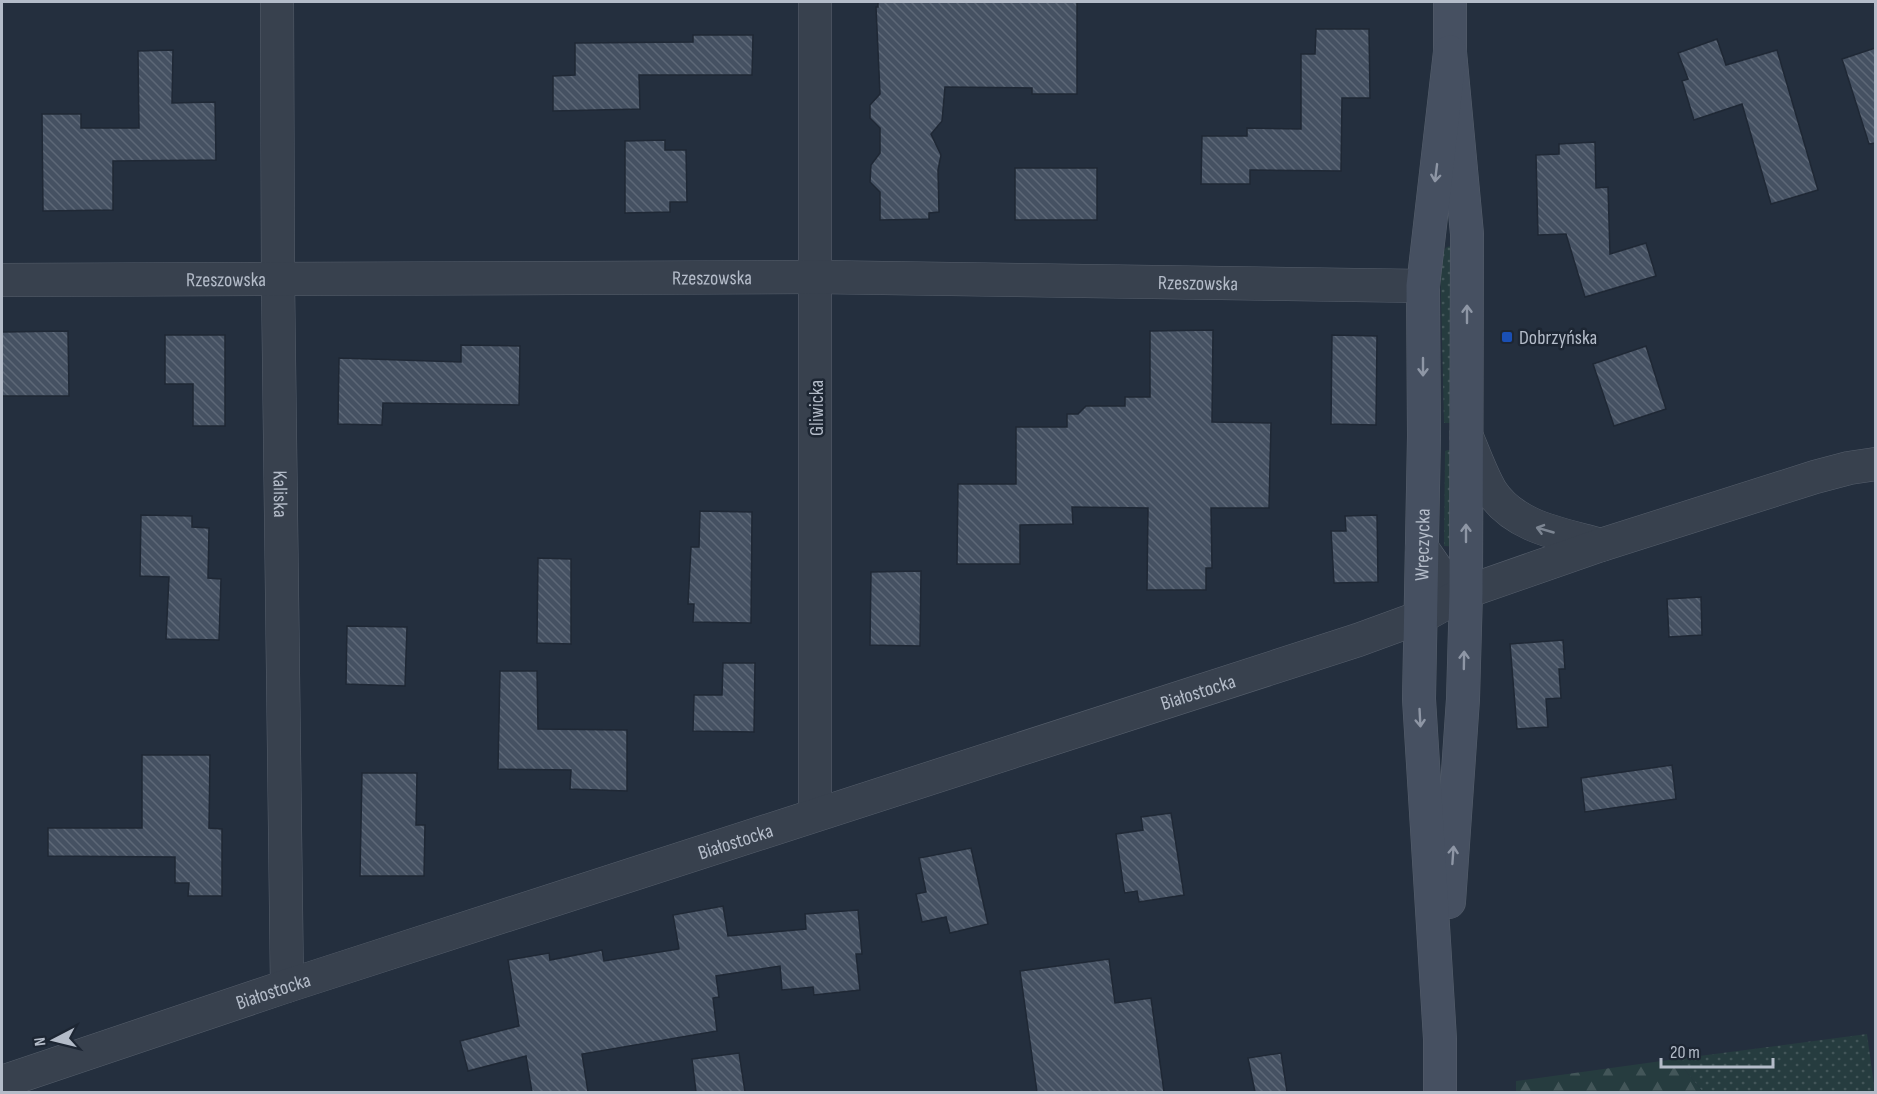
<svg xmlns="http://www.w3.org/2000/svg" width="1877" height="1094" viewBox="0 0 1877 1094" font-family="'Sofia Sans Condensed',sans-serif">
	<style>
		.grass { fill: url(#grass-dots) }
		.forest { fill: url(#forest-firs) }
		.building { fill: url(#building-back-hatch); stroke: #1f2835; stroke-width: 1.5 }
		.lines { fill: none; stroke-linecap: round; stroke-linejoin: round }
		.minor-casing { stroke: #565f6c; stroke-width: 34 }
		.tertiary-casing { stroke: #565f6c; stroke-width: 34 }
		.secondary-casing { stroke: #565f6c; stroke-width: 34 }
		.minor { stroke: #38414e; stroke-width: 33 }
		.tertiary { stroke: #38414e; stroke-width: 33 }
		.secondary { stroke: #465061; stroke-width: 33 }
		.oneway { stroke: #8e96a5 }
		.oneway2 { stroke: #7c8592 }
		.transit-dot { fill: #1a4fb4; stroke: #1d2633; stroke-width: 2 }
		.labels { text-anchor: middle; stroke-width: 5; stroke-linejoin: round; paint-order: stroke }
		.street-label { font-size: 20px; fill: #b4bcc9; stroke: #1d2633 }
		.poi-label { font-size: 20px; fill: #b4bcc9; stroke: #1d2633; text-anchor: start }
	</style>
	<defs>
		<pattern id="grass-dots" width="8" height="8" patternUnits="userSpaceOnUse" patternTransform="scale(1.5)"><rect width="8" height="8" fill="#263c3f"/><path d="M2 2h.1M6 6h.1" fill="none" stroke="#435659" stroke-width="1.8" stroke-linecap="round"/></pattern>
		<pattern id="forest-firs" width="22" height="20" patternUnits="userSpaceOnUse" patternTransform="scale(1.5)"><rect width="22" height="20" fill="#263c3f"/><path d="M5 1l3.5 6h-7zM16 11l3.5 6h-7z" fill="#435659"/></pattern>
		<pattern id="building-back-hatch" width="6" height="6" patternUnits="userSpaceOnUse" patternTransform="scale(1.5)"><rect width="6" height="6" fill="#455162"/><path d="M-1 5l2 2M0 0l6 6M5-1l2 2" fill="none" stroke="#5d6877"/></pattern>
	</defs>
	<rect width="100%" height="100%" fill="#242f3e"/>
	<g class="grass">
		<path d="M 1451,246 L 1456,423 L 1444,423 L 1440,254 L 1447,247 Z"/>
		<path d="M 1448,450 L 1454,450 L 1458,547 L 1444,546 L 1445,451 Z"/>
		<path d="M 1867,1034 L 1875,1092 L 1703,1092 L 1676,1059 Z"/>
	</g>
	<path class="forest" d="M 1676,1059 L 1703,1092 L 1516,1092 L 1516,1081 Z"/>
	<g class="building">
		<path d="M 878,2 L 1077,2 L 1077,94 L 1032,94 L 1032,88 L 945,87 L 942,121 L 931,134 L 941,155 L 938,170 L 939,212 L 929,213 L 929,219 L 880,220 L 880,192 L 870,182 L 871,165 L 880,153 L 880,128 L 870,118 L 870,105 L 880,94 L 876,7 L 878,7 Z"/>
		<path d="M 1316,29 L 1369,29 L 1370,98 L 1342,98 L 1341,171 L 1250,170 L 1250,184 L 1201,184 L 1202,136 L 1247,136 L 1247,128 L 1301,129 L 1301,54 L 1315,54 Z"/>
		<path d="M 693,35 L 753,35 L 752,75 L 639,75 L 640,109 L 553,111 L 553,76 L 575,75 L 575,43 L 693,42 Z"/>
		<path d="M 1717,39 L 1726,65 L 1777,50 L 1818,190 L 1771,204 L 1742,104 L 1694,120 L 1682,81 L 1688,79 L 1678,53 Z"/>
		<path d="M 1875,48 L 1875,143 L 1869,144 L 1842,59 Z"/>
		<path d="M 173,50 L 172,103 L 215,102 L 216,160 L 113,161 L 113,210 L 43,211 L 42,114 L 81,114 L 81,128 L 139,128 L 138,51 Z"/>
		<path d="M 665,140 L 665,150 L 686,150 L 687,202 L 670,202 L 670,212 L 625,213 L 625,141 Z"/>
		<path d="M 1595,142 L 1596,188 L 1608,187 L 1610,254 L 1646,243 L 1656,276 L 1585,297 L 1566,234 L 1538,235 L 1536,155 L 1559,154 L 1559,144 Z"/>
		<rect x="1015" y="168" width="82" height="52"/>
		<path d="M 1213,330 L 1212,422 L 1271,423 L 1269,508 L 1211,508 L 1212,568 L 1206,568 L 1206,590 L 1147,590 L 1148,508 L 1072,507 L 1073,524 L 1020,525 L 1020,564 L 957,564 L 958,484 L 1016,484 L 1016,427 L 1067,427 L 1067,414 L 1078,414 L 1086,406 L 1125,406 L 1125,397 L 1150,397 L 1150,331 Z"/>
		<path d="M 68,331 L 69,396 L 2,396 L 2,332 Z"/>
		<path d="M 165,335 L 225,335 L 225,426 L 193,426 L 193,384 L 165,384 Z"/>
		<path d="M 1332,335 L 1377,336 L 1376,425 L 1331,424 Z"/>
		<path d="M 461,345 L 520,346 L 519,405 L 383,403 L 382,425 L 338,424 L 339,358 L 461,362 Z"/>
		<path d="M 1646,346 L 1666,409 L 1614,426 L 1593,364 Z"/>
		<path d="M 700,511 L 752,512 L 751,623 L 693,622 L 694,604 L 688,604 L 691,547 L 699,547 Z"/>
		<path d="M 141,515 L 192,516 L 192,527 L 209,528 L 208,578 L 221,579 L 219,640 L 166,639 L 169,577 L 140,576 Z"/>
		<path d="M 1377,515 L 1378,582 L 1334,583 L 1331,531 L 1346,531 L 1345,516 Z"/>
		<path d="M 538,558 L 571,559 L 571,644 L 537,643 Z"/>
		<path d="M 921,571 L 920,646 L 870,645 L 871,572 Z"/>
		<path d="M 1701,597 L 1702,635 L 1669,637 L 1667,599 Z"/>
		<path d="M 347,626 L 407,627 L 405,686 L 346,684 Z"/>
		<path d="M 1563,640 L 1565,669 L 1559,669 L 1561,698 L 1546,699 L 1548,727 L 1517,729 L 1510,644 Z"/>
		<path d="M 723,663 L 755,663 L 754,732 L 693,731 L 694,695 L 722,695 Z"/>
		<path d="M 500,671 L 537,671 L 538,729 L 627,730 L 627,791 L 570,789 L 571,770 L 498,769 Z"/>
		<path d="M 142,755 L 210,755 L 209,828 L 222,829 L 222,896 L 188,896 L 189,883 L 175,883 L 175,857 L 48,856 L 48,828 L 142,828 Z"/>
		<path d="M 1672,765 L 1676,799 L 1585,812 L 1581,778 Z"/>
		<path d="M 362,773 L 417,773 L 416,825 L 425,825 L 424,876 L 360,876 Z"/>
		<path d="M 1171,813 L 1184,895 L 1139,902 L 1137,891 L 1125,893 L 1124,890 L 1116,834 L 1143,830 L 1141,817 Z"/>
		<path d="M 971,848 L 988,924 L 950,933 L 946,917 L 922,922 L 916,894 L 926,892 L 919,858 Z"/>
		<path d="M 723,906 L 728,936 L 806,929 L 805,914 L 858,910 L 862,954 L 856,954 L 860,990 L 814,995 L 813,987 L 782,990 L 780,966 L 716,976 L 719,997 L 713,998 L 717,1031 L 582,1054 L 588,1092 L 532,1092 L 526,1056 L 468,1071 L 460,1041 L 519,1026 L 508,960 L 549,953 L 550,960 L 602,950 L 604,961 L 679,949 L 673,915 Z"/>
		<path d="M 1109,959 L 1115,1003 L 1151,998 L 1164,1092 L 1037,1092 L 1020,971 Z"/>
		<path d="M 739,1053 L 745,1092 L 696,1092 L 692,1059 Z"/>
		<path d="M 1281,1053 L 1287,1092 L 1255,1092 L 1248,1058 Z"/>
	</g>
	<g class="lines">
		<defs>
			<g id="minor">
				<path id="s1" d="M 277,2 L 278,280 L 287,986"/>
				<path d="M 815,2 L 815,814"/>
				<path id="s2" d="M 2,280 L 816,277 L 1423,286"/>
			</g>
			<g id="tertiary">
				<path d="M 1466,435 C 1474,453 1481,474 1491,491 C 1515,528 1562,534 1601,545"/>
				<path d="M 1422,548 L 1442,577 L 1466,592"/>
				<path id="s3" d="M 2,1082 L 287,986 L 1358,640 L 1421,617 L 1466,592 L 1601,545 L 1815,477 L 1849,468 L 1876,464"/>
			</g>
			<g id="secondary">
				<path d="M 1449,902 L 1463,699 L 1466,592 L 1467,234 L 1450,52 L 1450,2"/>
				<path id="s4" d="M 1440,1092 L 1440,1039 L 1419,699 L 1424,436 L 1423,286 L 1450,52"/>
			</g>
		</defs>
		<use href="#minor" class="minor-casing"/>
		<use href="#tertiary" class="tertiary-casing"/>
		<use href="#secondary" class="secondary-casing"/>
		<use href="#minor" class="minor"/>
		<use href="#tertiary" class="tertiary"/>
		<use href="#secondary" class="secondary"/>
	</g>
	<defs><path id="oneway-shaft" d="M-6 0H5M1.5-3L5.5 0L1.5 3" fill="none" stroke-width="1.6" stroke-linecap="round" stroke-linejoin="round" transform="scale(1.5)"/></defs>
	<g class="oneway">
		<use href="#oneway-shaft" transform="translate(1436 173) rotate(97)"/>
		<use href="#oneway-shaft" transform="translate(1467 314) rotate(-90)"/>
		<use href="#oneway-shaft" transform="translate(1423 367) rotate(90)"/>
		<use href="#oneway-shaft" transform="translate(1466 533) rotate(-90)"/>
		<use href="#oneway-shaft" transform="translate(1464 660) rotate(-89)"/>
		<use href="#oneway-shaft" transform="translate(1420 718) rotate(87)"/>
		<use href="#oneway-shaft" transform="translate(1453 855) rotate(-86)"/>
	</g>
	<use class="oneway2" href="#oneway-shaft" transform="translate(1545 530) rotate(-164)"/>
	<rect class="transit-dot" x="1501" y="331" width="12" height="12" rx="3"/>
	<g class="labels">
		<g class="street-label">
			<text dy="7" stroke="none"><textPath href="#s2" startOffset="710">Rzeszowska</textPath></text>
			<text dy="7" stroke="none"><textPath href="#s2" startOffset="224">Rzeszowska</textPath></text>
			<text dy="7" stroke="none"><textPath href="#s2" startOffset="1196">Rzeszowska</textPath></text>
			<text transform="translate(816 408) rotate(-90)" y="7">Gliwicka</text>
			<text dy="7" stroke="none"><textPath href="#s1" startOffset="492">Kaliska</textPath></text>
			<text dy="7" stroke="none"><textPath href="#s4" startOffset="548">Wręczycka</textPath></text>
			<text dy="7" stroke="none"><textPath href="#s3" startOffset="1258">Białostocka</textPath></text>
			<text dy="7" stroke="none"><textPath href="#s3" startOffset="772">Białostocka</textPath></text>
			<text dy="7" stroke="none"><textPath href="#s3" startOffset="286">Białostocka</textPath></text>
		</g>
		<g class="poi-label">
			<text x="1519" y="344">Dobrzyńska</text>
		</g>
	</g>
	<rect width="1877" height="1094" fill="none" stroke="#b4bcc9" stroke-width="6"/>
	<g transform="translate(54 1040) rotate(263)" stroke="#1d2633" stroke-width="4.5" paint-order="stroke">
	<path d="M0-4.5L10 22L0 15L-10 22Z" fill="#b4bcc9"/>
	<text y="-9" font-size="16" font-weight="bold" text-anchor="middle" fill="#b4bcc9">N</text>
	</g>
	<path d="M1661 1058v9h112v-9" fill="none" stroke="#b4bcc9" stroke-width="3"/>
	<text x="1670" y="1058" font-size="18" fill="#b4bcc9" stroke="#1d2633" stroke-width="4.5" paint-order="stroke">20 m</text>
</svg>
